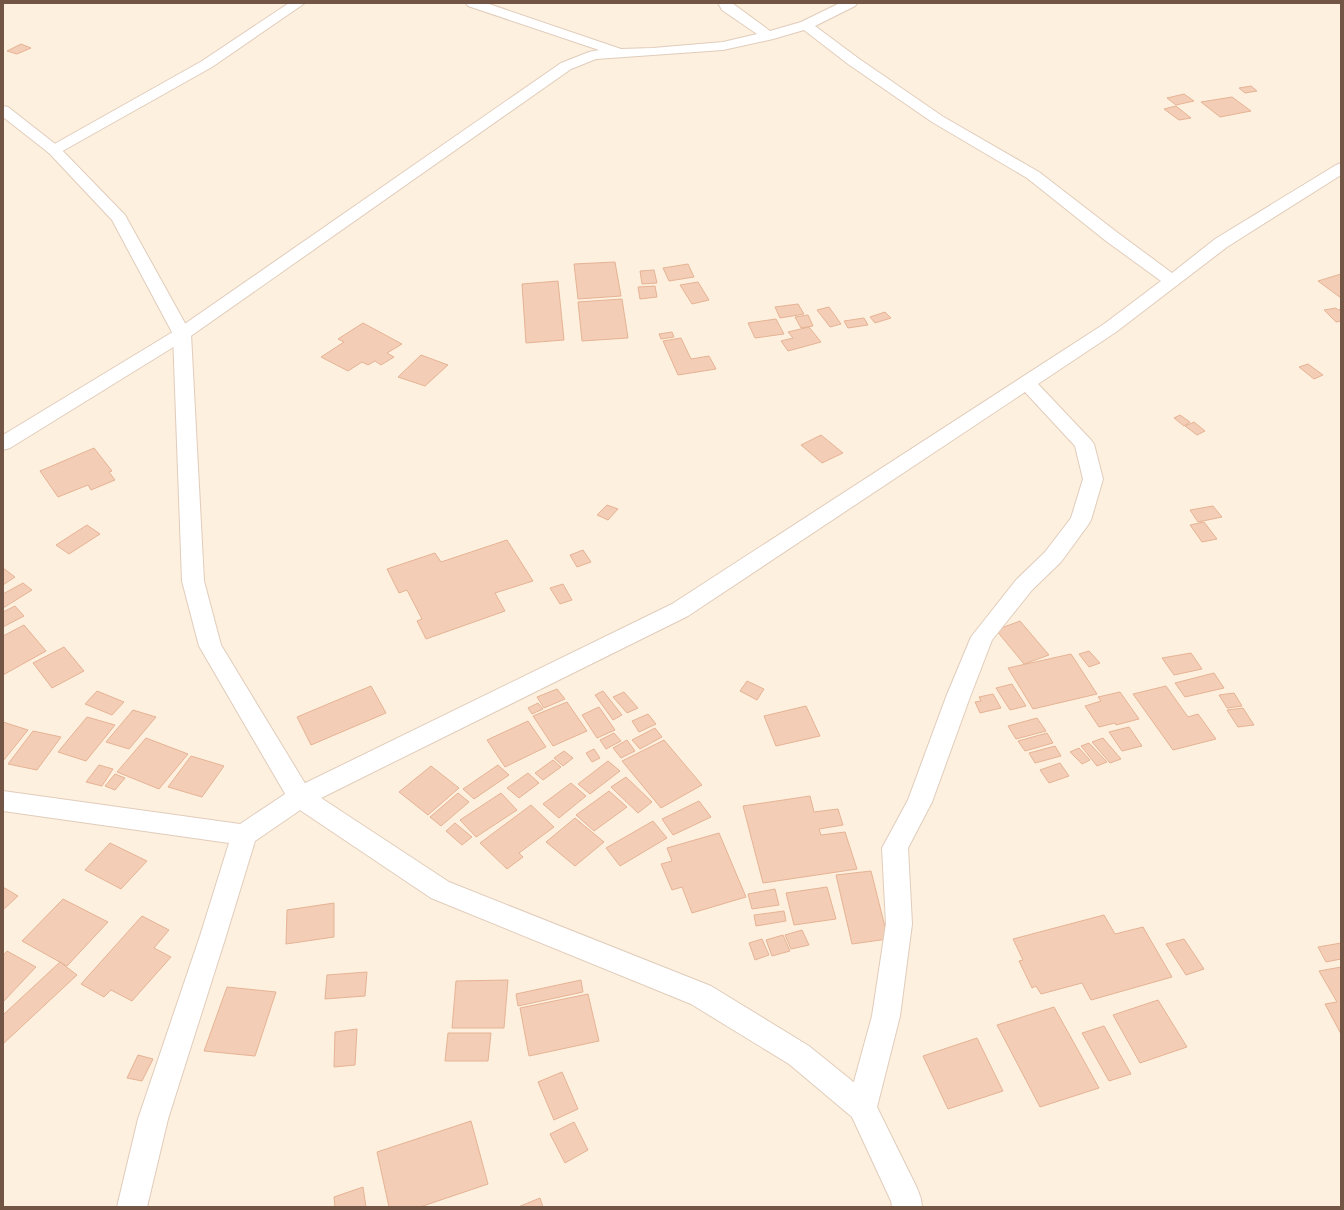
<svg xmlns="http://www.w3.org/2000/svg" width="1344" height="1210" viewBox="0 0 1344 1210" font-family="'Work Sans',sans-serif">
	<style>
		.building { fill: #f3cdb5; stroke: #e6b395 }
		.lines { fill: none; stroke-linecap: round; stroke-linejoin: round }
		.minor-casing { stroke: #e1ccbb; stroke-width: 2 }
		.tertiary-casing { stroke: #e1ccbb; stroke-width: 2 }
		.minor { fill: #fff; fill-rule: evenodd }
		.tertiary { fill: #fff; fill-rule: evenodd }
	</style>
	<rect width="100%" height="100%" fill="#fdf0de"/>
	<g class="building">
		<path d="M 21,44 L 31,48 L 17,54 L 7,51 Z"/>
		<path d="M 1251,86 L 1257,91 L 1245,93 L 1239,88 Z"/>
		<path d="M 1184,94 L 1194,101 L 1176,105 L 1167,98 Z"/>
		<path d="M 1232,97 L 1251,111 L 1220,117 L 1201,102 Z"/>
		<path d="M 1176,106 L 1191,118 L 1179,120 L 1164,109 Z"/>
		<path d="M 615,262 L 621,296 L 578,299 L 574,264 Z"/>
		<path d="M 688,264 L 694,277 L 669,281 L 663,268 Z"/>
		<path d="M 654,270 L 657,283 L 642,284 L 640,271 Z"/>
		<path d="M 1341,274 L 1341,298 L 1318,281 Z"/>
		<path d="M 558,281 L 564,340 L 526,343 L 522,284 Z"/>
		<path d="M 698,282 L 709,300 L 692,304 L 680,285 Z"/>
		<path d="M 655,286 L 657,297 L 640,299 L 638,287 Z"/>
		<path d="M 622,299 L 628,338 L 582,341 L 578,302 Z"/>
		<path d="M 798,304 L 804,314 L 780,318 L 775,307 Z"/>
		<path d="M 829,307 L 841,324 L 830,327 L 817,310 Z"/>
		<path d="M 1336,308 L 1338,310 L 1341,309 L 1341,321 L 1336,322 L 1324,310 Z"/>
		<path d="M 885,312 L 891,318 L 875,323 L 870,317 Z"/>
		<path d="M 808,315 L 813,326 L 801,328 L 795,317 Z"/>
		<path d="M 864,318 L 868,325 L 848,328 L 844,321 Z"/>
		<path d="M 776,319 L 784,334 L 755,338 L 748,323 Z"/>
		<path d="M 363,323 L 402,344 L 387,353 L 394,357 L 381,365 L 375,361 L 368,365 L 362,362 L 348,371 L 321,357 L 344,342 L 338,339 Z"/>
		<path d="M 809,327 L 821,342 L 788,351 L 781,341 L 793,338 L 788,332 Z"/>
		<path d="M 672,332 L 674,337 L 661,339 L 659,334 Z"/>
		<path d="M 681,338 L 691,359 L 709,356 L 716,369 L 678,375 L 663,341 Z"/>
		<path d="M 421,355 L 448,365 L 425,386 L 398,377 Z"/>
		<path d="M 1308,364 L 1323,375 L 1314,379 L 1299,367 Z"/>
		<path d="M 1180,415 L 1190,422 L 1184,426 L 1174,418 Z"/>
		<path d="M 1194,422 L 1205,431 L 1197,435 L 1185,426 Z"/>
		<path d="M 821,435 L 843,453 L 822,463 L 801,445 Z"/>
		<path d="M 94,448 L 112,471 L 109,472 L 115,480 L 91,490 L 88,485 L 58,497 L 40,471 Z"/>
		<path d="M 607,505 L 618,509 L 608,520 L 597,515 Z"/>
		<path d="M 1213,506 L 1222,517 L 1198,522 L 1190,510 Z"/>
		<path d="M 1204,522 L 1217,539 L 1202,542 L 1190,525 Z"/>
		<path d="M 87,525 L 100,534 L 69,554 L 56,545 Z"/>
		<path d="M 507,540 L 533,581 L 495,593 L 505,611 L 426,639 L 417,621 L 422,619 L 407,590 L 399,593 L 387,569 L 435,553 L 441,562 Z"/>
		<path d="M 583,550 L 591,562 L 577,567 L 570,555 Z"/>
		<path d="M 3,568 L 15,577 L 3,585 Z"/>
		<path d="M 23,583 L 32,590 L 3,608 L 3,594 Z"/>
		<path d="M 563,584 L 572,600 L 560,604 L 550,588 Z"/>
		<path d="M 15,606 L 24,616 L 3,627 L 3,612 Z"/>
		<path d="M 1020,621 L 1049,655 L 1024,664 L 996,630 Z"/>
		<path d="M 24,625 L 46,651 L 3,675 L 3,636 Z"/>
		<path d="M 64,647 L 84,671 L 52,688 L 33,663 Z"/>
		<path d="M 1089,651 L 1100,663 L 1089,667 L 1079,654 Z"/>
		<path d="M 1191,653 L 1202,669 L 1174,675 L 1162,658 Z"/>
		<path d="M 1071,654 L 1097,694 L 1033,709 L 1008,668 Z"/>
		<path d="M 1214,673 L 1224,688 L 1185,697 L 1175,683 Z"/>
		<path d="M 747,681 L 764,689 L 757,700 L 740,691 Z"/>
		<path d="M 1012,684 L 1026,706 L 1010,710 L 996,688 Z"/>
		<path d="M 371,686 L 386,713 L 311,745 L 297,717 Z"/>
		<path d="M 1166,686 L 1188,717 L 1198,714 L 1216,739 L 1173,750 L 1133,694 Z"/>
		<path d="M 557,689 L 565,699 L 544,708 L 537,697 Z"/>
		<path d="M 97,691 L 124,702 L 112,715 L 85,704 Z"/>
		<path d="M 603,691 L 622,715 L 613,720 L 595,695 Z"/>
		<path d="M 624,692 L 638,708 L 627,713 L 613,697 Z"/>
		<path d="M 1120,692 L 1139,719 L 1116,725 L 1115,723 L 1099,727 L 1085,706 L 1101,701 L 1098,697 Z"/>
		<path d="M 1234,693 L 1242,706 L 1227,708 L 1219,695 Z"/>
		<path d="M 993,694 L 1001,708 L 980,713 L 975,702 L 981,701 L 979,697 Z"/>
		<path d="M 567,702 L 587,731 L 553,746 L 533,716 Z"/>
		<path d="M 538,703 L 543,709 L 532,714 L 528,708 Z"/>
		<path d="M 806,706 L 820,736 L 776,746 L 764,716 Z"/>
		<path d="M 599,707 L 615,730 L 597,738 L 582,715 Z"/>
		<path d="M 1243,708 L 1254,725 L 1238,727 L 1227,710 Z"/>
		<path d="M 133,710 L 156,717 L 129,749 L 106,742 Z"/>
		<path d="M 648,714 L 656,724 L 639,732 L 632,721 Z"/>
		<path d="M 87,717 L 115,725 L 86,761 L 58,752 Z"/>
		<path d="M 1037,718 L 1046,731 L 1016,739 L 1008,726 Z"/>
		<path d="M 528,721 L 546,747 L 505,767 L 487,740 Z"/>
		<path d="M 3,722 L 28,730 L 3,761 Z"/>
		<path d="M 1129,727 L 1142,746 L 1122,751 L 1109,732 Z"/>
		<path d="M 655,728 L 662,737 L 640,749 L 632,740 Z"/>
		<path d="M 33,731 L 61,737 L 37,770 L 8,764 Z"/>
		<path d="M 614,733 L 621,741 L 606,749 L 600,740 Z"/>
		<path d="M 1047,733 L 1053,743 L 1025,751 L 1018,741 Z"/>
		<path d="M 146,738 L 188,754 L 159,789 L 117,772 Z"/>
		<path d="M 1103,738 L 1121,759 L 1110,763 L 1092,742 Z"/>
		<path d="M 627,740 L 635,751 L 621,758 L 613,748 Z"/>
		<path d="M 664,740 L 702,785 L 661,808 L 622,761 Z"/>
		<path d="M 1089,743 L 1107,762 L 1097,766 L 1081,746 Z"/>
		<path d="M 1055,746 L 1061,756 L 1035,763 L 1029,753 Z"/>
		<path d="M 1079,748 L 1090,760 L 1082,764 L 1070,752 Z"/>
		<path d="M 594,749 L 600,758 L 592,762 L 586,753 Z"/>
		<path d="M 564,751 L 573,758 L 563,766 L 554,758 Z"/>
		<path d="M 191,756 L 224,766 L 202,797 L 168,787 Z"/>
		<path d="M 553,760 L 561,767 L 543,780 L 535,773 Z"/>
		<path d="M 608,761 L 620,771 L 590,794 L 578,784 Z"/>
		<path d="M 1060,763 L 1069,776 L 1049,783 L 1040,770 Z"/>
		<path d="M 99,765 L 113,769 L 102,786 L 86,782 Z"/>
		<path d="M 498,765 L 509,775 L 474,799 L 463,789 Z"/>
		<path d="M 431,766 L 459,788 L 428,815 L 399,792 Z"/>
		<path d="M 528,773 L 539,783 L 519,798 L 507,788 Z"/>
		<path d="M 115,774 L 125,778 L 115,790 L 105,786 Z"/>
		<path d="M 626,777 L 652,802 L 638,813 L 611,787 Z"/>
		<path d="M 571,783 L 586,796 L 559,818 L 543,804 Z"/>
		<path d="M 609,791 L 627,807 L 594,831 L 576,815 Z"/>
		<path d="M 458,793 L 469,802 L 441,826 L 430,817 Z"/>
		<path d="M 501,793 L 517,810 L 476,837 L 460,820 Z"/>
		<path d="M 810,796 L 814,812 L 838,809 L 843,825 L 819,829 L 821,835 L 845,832 L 857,869 L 763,883 L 743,806 Z"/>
		<path d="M 699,801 L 711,817 L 673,835 L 662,819 Z"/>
		<path d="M 531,805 L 554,827 L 519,853 L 523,857 L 507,869 L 480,843 Z"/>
		<path d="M 575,818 L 604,842 L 575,866 L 546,842 Z"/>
		<path d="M 653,821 L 667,838 L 620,866 L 606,848 Z"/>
		<path d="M 455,823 L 472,837 L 462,845 L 446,831 Z"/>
		<path d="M 719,833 L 746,897 L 692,913 L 682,887 L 672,890 L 661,864 L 672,861 L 667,848 Z"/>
		<path d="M 110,843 L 147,861 L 121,889 L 85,870 Z"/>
		<path d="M 871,871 L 888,939 L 852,944 L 836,875 Z"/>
		<path d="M 3,887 L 18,896 L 3,910 Z"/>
		<path d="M 827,887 L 836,919 L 794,925 L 786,893 Z"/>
		<path d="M 775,889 L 779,905 L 752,909 L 748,894 Z"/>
		<path d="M 63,899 L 108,922 L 67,966 L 22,941 Z"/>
		<path d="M 334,903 L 334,937 L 286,944 L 287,910 Z"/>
		<path d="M 784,911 L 786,921 L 756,926 L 754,915 Z"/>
		<path d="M 1104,915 L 1115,934 L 1143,927 L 1172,977 L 1091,1000 L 1082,983 L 1041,994 L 1036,986 L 1032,988 L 1019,961 L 1023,960 L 1013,939 Z"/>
		<path d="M 142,916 L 169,930 L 154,948 L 171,957 L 132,1001 L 111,990 L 104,997 L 81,984 Z"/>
		<path d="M 802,930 L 809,945 L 791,949 L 785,935 Z"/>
		<path d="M 783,935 L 790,951 L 772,956 L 766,940 Z"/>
		<path d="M 762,939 L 769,955 L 755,960 L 749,943 Z"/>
		<path d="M 1184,939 L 1204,969 L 1186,975 L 1166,944 Z"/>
		<path d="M 1341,943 L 1341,959 L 1326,962 L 1318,947 Z"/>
		<path d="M 7,951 L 36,967 L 3,1002 L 3,956 Z"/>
		<path d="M 60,962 L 77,975 L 3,1044 L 3,1015 Z"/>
		<path d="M 1341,967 L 1341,1034 L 1325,1004 L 1337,1002 L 1319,971 Z"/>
		<path d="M 367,972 L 365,996 L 325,999 L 327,975 Z"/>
		<path d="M 508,980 L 504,1028 L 452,1028 L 456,981 Z"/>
		<path d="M 581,980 L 583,992 L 518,1006 L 516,994 Z"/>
		<path d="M 227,987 L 276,992 L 255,1056 L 204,1051 Z"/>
		<path d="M 588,994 L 599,1041 L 529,1056 L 520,1008 Z"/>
		<path d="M 1158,1000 L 1187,1047 L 1140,1063 L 1113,1015 Z"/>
		<path d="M 1054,1007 L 1099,1088 L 1040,1107 L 997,1025 Z"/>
		<path d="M 1104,1026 L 1131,1074 L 1109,1081 L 1082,1033 Z"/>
		<path d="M 357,1029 L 355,1065 L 334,1067 L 335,1032 Z"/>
		<path d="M 448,1033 L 491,1033 L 488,1061 L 445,1061 Z"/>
		<path d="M 977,1038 L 1003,1091 L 948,1109 L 923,1056 Z"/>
		<path d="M 138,1055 L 153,1059 L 142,1081 L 127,1078 Z"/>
		<path d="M 562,1072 L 578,1109 L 554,1120 L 538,1082 Z"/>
		<path d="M 471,1121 L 488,1184 L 420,1207 L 389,1207 L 377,1152 Z"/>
		<path d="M 574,1122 L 588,1150 L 565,1163 L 550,1134 Z"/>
		<path d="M 363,1187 L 366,1207 L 335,1207 L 334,1197 Z"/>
		<path d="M 540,1198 L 543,1207 L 518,1207 Z"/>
	</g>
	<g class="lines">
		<defs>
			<g id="minor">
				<path d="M 289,3 L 305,3 L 212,67 L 59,153 L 54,155 L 49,153 L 46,150 L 49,147 L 202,61 Z"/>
				<path d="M 466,3 L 486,3 L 621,49 L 653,48 L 723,42 L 757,34 L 722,10 L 718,3 L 732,3 L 770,31 L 801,22 L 840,3 L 857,3 L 855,6 L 815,26 L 858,58 L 942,116 L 1039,172 L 1118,233 L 1172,273 L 1215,239 L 1336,165 L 1341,163 L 1341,175 L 1227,247 L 1116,332 L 1038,384 L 1091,440 L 1094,444 L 1103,479 L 1091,520 L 1088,525 L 1061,562 L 1032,590 L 992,640 L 970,697 L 932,802 L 908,848 L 912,924 L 900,1016 L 877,1107 L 872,1117 L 862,1121 L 852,1117 L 847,1107 L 872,1016 L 886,924 L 882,848 L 908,800 L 946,697 L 971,637 L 1016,580 L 1045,552 L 1071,518 L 1083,479 L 1075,446 L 1025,392 L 688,616 L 309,804 L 255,841 L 226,936 L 168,1119 L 147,1207 L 117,1207 L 138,1119 L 200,936 L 229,843 L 3,811 L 3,791 L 240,824 L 291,790 L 672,604 L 1104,324 L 1161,281 L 1106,241 L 1027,178 L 932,122 L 848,64 L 804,30 L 773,39 L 723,50 L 596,59 L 571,69 L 188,338 L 10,448 L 3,450 L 3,435 L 176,330 L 561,63 L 589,52 L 599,50 L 468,6 Z"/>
			</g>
			<path id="tertiary" d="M 3,106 L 8,107 L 59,147 L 125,215 L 191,334 L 204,581 L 221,645 L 309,790 L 449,882 L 711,986 L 809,1046 L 872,1097 L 917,1188 L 921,1199 L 922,1207 L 892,1207 L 891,1201 L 852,1117 L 789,1064 L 691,1004 L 431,898 L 291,804 L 199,646 L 182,581 L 173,334 L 112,220 L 49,153 L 3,117 Z"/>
		</defs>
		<use href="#minor" class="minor-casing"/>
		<use href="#tertiary" class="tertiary-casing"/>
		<use href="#minor" class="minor"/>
		<use href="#tertiary" class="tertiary"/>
	</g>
	<rect width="1344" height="1210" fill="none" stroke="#735546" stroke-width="8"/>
</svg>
